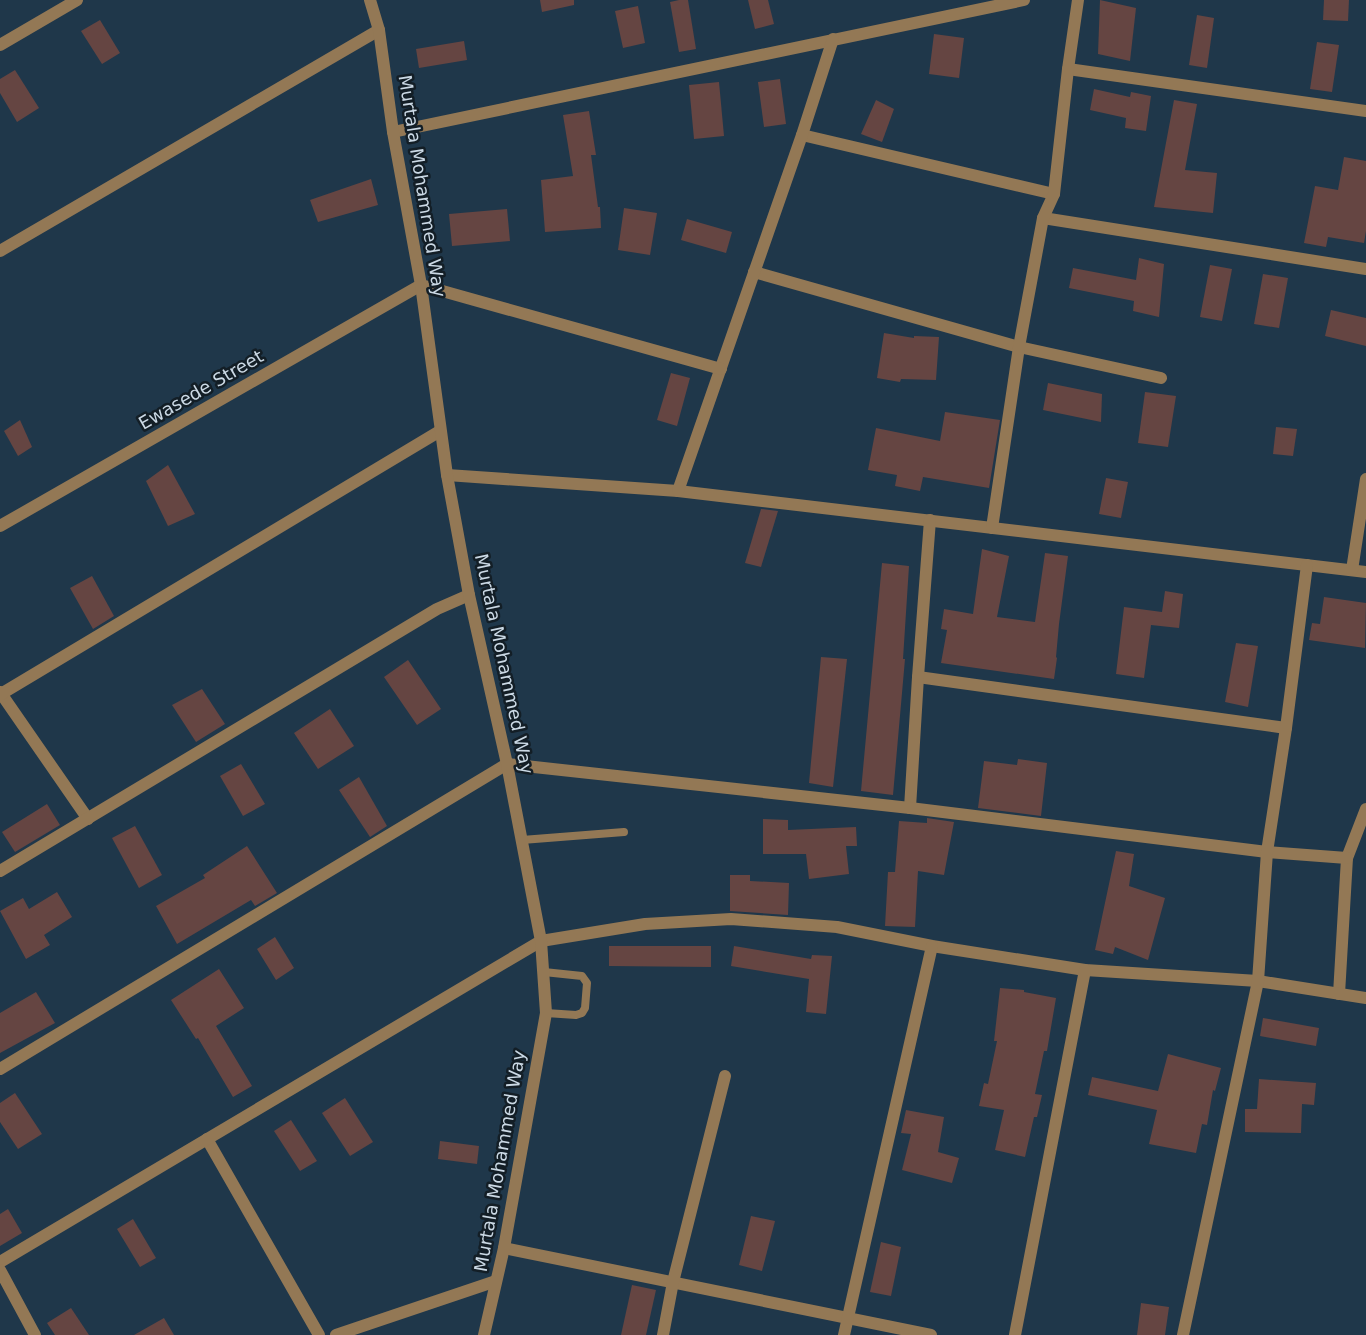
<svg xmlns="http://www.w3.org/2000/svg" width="1366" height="1335" viewBox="0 0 1366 1335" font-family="'DejaVu Sans',sans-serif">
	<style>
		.building { fill: #654542 }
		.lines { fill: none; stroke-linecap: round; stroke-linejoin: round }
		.service { stroke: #937855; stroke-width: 8 }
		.minor { stroke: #937855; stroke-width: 12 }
		.tertiary { stroke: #937855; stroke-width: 12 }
		.labels { text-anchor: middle; stroke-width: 5; stroke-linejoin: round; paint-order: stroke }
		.street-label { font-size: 18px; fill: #cbd9e5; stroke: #131e26 }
	</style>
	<rect width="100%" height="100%" fill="#1f374a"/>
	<g class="building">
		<path d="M 540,0 L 574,0 L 574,5 L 542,12 Z"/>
		<path d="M 679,0 L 688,0 L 696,49 L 679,52 L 670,2 Z"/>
		<path d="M 748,0 L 768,0 L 774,24 L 755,29 Z"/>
		<path d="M 1100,0 L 1136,8 L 1130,61 L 1098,54 Z"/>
		<path d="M 1324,0 L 1349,0 L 1348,21 L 1323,20 Z"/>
		<path d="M 638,6 L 645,43 L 623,48 L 615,11 Z"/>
		<path d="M 1197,15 L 1214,18 L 1207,68 L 1189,65 Z"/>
		<path d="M 100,20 L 120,53 L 102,64 L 81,31 Z"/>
		<path d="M 934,34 L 964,38 L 959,78 L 929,74 Z"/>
		<path d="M 464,41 L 467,60 L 419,68 L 416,49 Z"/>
		<path d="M 1317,42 L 1339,45 L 1332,92 L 1310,89 Z"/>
		<path d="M 15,70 L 39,108 L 17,122 L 0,93 L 0,79 Z"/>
		<path d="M 780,79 L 786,124 L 764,127 L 758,82 Z"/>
		<path d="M 719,82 L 724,136 L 694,139 L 689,85 Z"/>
		<path d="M 1094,89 L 1130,97 L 1131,92 L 1151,96 L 1146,131 L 1125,128 L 1126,118 L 1090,110 Z"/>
		<path d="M 876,100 L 894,109 L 882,142 L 861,134 Z"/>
		<path d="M 1174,100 L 1197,104 L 1185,170 L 1217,173 L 1213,213 L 1154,207 Z"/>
		<path d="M 589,111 L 596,155 L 591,155 L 598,207 L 600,207 L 601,228 L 545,232 L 541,180 L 573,176 L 563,115 Z"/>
		<path d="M 1344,157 L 1366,161 L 1366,231 L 1364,243 L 1328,237 L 1326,247 L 1304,243 L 1315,186 L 1338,190 Z"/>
		<path d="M 371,179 L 378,205 L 318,222 L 310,200 Z"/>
		<path d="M 624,208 L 657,213 L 650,255 L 618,250 Z"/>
		<path d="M 507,209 L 510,241 L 452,246 L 449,214 Z"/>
		<path d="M 687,219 L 732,232 L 726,253 L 681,240 Z"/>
		<path d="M 1139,258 L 1164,264 L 1159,317 L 1133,311 L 1134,301 L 1069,288 L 1073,268 L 1136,280 Z"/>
		<path d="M 1210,265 L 1232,269 L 1222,321 L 1200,317 Z"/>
		<path d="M 1263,274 L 1288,278 L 1279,328 L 1254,324 Z"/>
		<path d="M 1331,310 L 1366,318 L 1366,346 L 1325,336 Z"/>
		<path d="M 884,333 L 914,338 L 914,336 L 939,337 L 936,380 L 901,379 L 900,382 L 877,378 Z"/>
		<path d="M 671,373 L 690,378 L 677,426 L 657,420 Z"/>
		<path d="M 1048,383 L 1102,394 L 1101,422 L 1043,410 Z"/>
		<path d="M 1145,392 L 1176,396 L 1168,447 L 1138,443 Z"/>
		<path d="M 945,412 L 1000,420 L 989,488 L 923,477 L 920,491 L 895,486 L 897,475 L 868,470 L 876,428 L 940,441 Z"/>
		<path d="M 20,420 L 32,447 L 18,456 L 4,431 Z"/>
		<path d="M 1276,427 L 1297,429 L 1293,456 L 1273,454 Z"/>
		<path d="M 168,465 L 195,514 L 168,526 L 146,481 Z"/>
		<path d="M 1106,478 L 1128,482 L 1121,518 L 1099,514 Z"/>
		<path d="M 761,509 L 778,511 L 761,567 L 745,563 Z"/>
		<path d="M 982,549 L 1009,556 L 997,617 L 1035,622 L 1045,553 L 1068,556 L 1059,624 L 1056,657 L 1057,658 L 1054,679 L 941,663 L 947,630 L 941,629 L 944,609 L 973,614 Z"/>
		<path d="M 882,563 L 909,566 L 903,659 L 905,659 L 893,795 L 861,791 Z"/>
		<path d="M 92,576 L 114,616 L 93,629 L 70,588 Z"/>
		<path d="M 1165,591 L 1183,594 L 1179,628 L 1151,625 L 1144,678 L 1116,674 L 1124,607 L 1162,612 Z"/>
		<path d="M 1324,597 L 1366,603 L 1365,648 L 1309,640 L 1312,623 L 1320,624 Z"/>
		<path d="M 1236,643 L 1258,646 L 1248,707 L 1225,702 Z"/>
		<path d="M 821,657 L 847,659 L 833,787 L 809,783 Z"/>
		<path d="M 408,660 L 441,709 L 417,725 L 384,677 Z"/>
		<path d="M 202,689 L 225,724 L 196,742 L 172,705 Z"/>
		<path d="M 330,709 L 354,746 L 318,769 L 294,733 Z"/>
		<path d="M 1018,759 L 1047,763 L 1041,816 L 978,808 L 984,761 L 1017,765 Z"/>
		<path d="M 241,764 L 265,804 L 243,816 L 220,776 Z"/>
		<path d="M 359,777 L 387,826 L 370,837 L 339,790 Z"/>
		<path d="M 47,804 L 60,825 L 15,852 L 2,832 Z"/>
		<path d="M 927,818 L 954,822 L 944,875 L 918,871 L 915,927 L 885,926 L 888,872 L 895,872 L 899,821 L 927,823 Z"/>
		<path d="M 763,819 L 788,820 L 788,830 L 856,827 L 857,846 L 846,846 L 849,874 L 809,879 L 806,854 L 763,854 Z"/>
		<path d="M 135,826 L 162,875 L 139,888 L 112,838 Z"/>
		<path d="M 247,846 L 277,893 L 255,906 L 251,900 L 177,944 L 156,906 L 205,878 L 203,875 Z"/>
		<path d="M 1116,851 L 1134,854 L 1129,886 L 1165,898 L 1148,960 L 1115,947 L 1113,954 L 1095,950 Z"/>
		<path d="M 730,875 L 750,875 L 750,881 L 789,883 L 788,915 L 730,911 Z"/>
		<path d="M 57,892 L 72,917 L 44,935 L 50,945 L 26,959 L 0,911 L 23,898 L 29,909 Z"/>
		<path d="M 275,937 L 294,968 L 276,980 L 257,949 Z"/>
		<path d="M 609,946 L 711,946 L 711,967 L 609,966 Z"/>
		<path d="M 734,946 L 811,959 L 812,955 L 832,956 L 826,1014 L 806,1012 L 809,979 L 731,966 Z"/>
		<path d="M 219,969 L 244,1008 L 216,1026 L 252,1086 L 233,1097 L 198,1038 L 196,1039 L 171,1000 Z"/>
		<path d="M 1000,988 L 1024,990 L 1024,992 L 1056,998 L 1047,1051 L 1044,1051 L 1035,1094 L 1042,1095 L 1037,1117 L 1034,1117 L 1025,1157 L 995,1150 L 1004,1110 L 979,1106 L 984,1083 L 988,1084 L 997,1041 L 994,1041 Z"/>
		<path d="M 36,992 L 55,1023 L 0,1053 L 0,1013 Z"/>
		<path d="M 1263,1018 L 1319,1028 L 1316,1046 L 1260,1036 Z"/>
		<path d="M 1168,1054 L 1221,1068 L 1215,1091 L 1213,1090 L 1207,1125 L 1202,1124 L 1196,1153 L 1149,1144 L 1157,1110 L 1088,1095 L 1092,1077 L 1158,1091 Z"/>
		<path d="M 1259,1079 L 1316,1083 L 1314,1105 L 1302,1104 L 1301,1133 L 1245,1132 L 1245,1109 L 1257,1109 Z"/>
		<path d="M 15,1093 L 42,1134 L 18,1149 L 0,1122 L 0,1103 Z"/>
		<path d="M 345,1098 L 373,1142 L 350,1156 L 322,1113 Z"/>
		<path d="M 906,1110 L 944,1117 L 938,1152 L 959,1158 L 952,1183 L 902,1170 L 911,1134 L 901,1133 Z"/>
		<path d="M 291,1120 L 317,1161 L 300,1171 L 274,1131 Z"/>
		<path d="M 440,1141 L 479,1146 L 477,1164 L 438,1159 Z"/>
		<path d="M 8,1209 L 22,1233 L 0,1246 L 0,1214 Z"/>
		<path d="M 751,1216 L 775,1221 L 762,1271 L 739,1265 Z"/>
		<path d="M 133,1219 L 156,1258 L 140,1267 L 117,1229 Z"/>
		<path d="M 881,1242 L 901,1247 L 891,1296 L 870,1292 Z"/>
		<path d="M 632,1285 L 656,1290 L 646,1335 L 621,1335 Z"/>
		<path d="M 1141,1303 L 1169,1307 L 1165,1335 L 1137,1335 Z"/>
		<path d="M 71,1308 L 89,1335 L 55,1335 L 47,1323 Z"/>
		<path d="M 164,1318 L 174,1335 L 134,1335 Z"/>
	</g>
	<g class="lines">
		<g class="service">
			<path d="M 522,840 L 624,832"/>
			<path d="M 544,972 L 582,976 L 587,983 L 585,1008 L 582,1013 L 576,1015 L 546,1013"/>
		</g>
		<g class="minor">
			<path d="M 0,45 L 77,0"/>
			<path d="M 1068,69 L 1366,111"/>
			<path d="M 393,132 L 1024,0"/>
			<path d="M 802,135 L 1054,194"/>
			<path d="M 1043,218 L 1366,269"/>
			<path d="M 0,251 L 379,30"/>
			<path d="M 754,272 L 1019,347 L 1161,378"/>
			<path d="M 447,475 L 678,491 L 1366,572"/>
			<path d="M 678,491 L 802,135 L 833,39"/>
			<path d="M 0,526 L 421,285 L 721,369"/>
			<path d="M 992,528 L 1019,347 L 1043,218 L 1054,194 L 1068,69 L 1078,0"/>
			<path d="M 1352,570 L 1366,479"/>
			<path d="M 918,677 L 1286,728"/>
			<path d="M 0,692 L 88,819"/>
			<path d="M 1,694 L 440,431"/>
			<path d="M 910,808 L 918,677 L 930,520"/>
			<path d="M 0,871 L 437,609 L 469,595"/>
			<path d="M 1339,994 L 1347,858 L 1366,809"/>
			<path d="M 0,1069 L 507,764 L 910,808 L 1267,852 L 1347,858"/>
			<path d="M 207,1139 L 319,1335"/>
			<path d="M 504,1248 L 931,1335"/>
			<path d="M 0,1262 L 541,941 L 645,924 L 731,919 L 837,927 L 932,946 L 1085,970 L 1258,981 L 1366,998"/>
			<path d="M 0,1270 L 35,1335"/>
			<path d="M 336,1335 L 496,1281"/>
			<path d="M 663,1335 L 673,1282 L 725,1076"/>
			<path d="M 844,1335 L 932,946"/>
			<path d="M 1015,1335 L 1085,970"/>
			<path d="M 1183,1335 L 1258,981 L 1267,852 L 1286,728 L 1307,565"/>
		</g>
		<path class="tertiary" d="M 370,0 L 379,30 L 393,132 L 421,285 L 447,475 L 469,595 L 507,764 L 541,941 L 546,1013 L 504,1248 L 484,1335"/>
	</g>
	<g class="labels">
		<g class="street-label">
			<text transform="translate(422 186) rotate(81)" y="6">Murtala Mohammed Way</text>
			<text transform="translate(201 390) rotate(-30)" y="6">Ewasede Street</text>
			<text transform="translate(504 664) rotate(78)" y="6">Murtala Mohammed Way</text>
			<text transform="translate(500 1161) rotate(-80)" y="6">Murtala Mohammed Way</text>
		</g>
	</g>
</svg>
